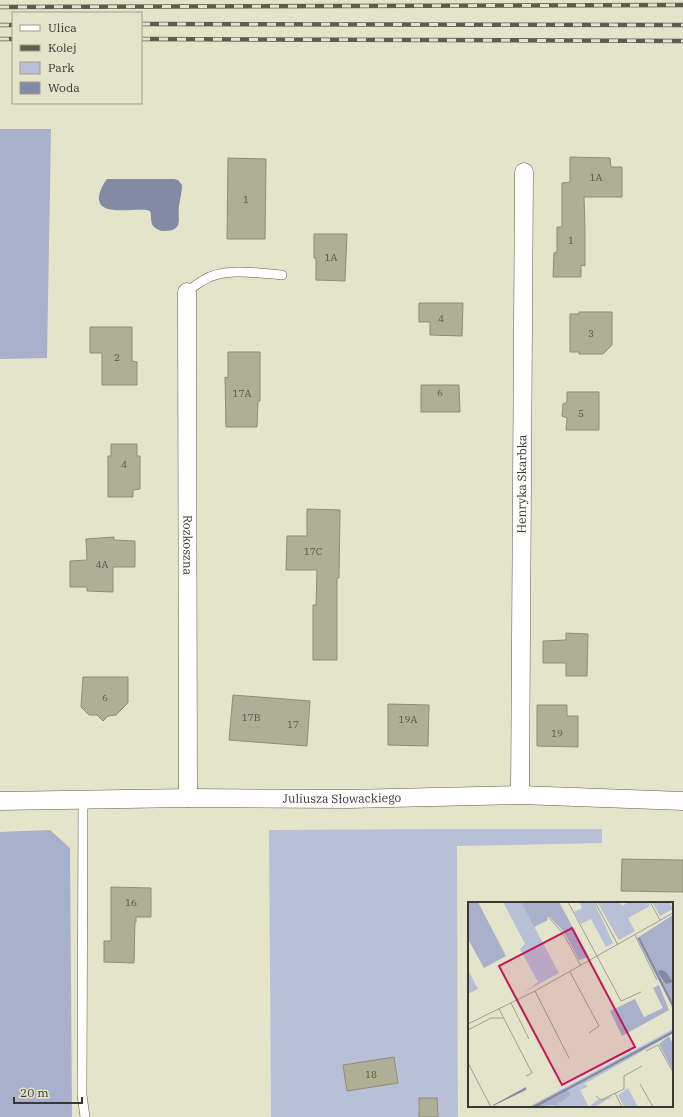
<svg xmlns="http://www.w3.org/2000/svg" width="683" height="1117" viewBox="0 0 683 1117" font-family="'IBM Plex Serif',serif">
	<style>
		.green { fill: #b8c0d8 }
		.forest { fill: #a8b0cb }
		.water { fill: #828aa4 }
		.building { fill: #afaf96; stroke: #8d8d75 }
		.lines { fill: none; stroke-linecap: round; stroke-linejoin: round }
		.lane-casing { stroke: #5d5d46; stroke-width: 10 }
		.street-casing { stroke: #5d5d46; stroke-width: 19 }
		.lane { stroke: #fff; stroke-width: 9 }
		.street { stroke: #fff; stroke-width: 18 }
		.rail-casing { stroke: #5d5d4f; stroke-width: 4.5 }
		.rail { stroke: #e4e4ca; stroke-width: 3; stroke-dasharray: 9; stroke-linecap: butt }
		.labels { text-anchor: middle; stroke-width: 3; stroke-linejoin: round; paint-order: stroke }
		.number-label { font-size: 10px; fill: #565648 }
		.street-label { font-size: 12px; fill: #38382e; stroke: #e4e4ca }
		.inset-river { fill: none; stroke: #828aa4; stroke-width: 2 }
		.inset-road { fill: none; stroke: #9f9f8c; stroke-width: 1 }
		.view { fill: #c2185b; fill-opacity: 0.15; stroke: #c2185b; stroke-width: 2 }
		.inset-edge { fill: none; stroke: #38382e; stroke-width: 2 }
	</style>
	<rect width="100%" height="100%" fill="#e4e4ca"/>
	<path class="green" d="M 433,829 L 602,829 L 602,843 L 457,846 L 458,1117 L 271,1117 L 269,830 Z"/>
	<g class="forest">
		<path d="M 0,129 L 51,129 L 47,358 L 0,359 Z"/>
		<path d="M 50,830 L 70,848 L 72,1117 L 0,1117 L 0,832 Z"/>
	</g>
	<path class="water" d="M 107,179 L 174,179 L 178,180 L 182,185 C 182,192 180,199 179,206 C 177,218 185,231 164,231 C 160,231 156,229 153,226 C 150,221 152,216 150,211 C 139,206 96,219 99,196 C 100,190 103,184 107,179 Z"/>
	<g class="building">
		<path d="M 570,157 L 610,158 L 611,167 L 622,167 L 622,197 L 584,197 L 585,228 L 585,266 L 581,265 L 581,277 L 553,277 L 554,253 L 557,252 L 557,227 L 562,227 L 562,183 L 570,182 Z"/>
		<path d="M 228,158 L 266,159 L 265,239 L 227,239 Z"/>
		<path d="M 314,234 L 347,234 L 345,281 L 316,280 L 316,258 L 314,258 Z"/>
		<path d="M 419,303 L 463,303 L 462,336 L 430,335 L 430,322 L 419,322 Z"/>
		<path d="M 579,312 L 612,312 L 612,345 L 603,354 L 579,354 L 579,352 L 570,352 L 570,314 L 579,314 Z"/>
		<path d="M 90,327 L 132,327 L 132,361 L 137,362 L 137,385 L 102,385 L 102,353 L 90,353 Z"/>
		<path d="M 228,352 L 260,352 L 260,401 L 258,401 L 257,427 L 226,427 L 225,377 L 228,378 Z"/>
		<path d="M 421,385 L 459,385 L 460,412 L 421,412 Z"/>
		<path d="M 567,392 L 599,392 L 599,430 L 566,430 L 567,418 L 562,416 L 563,404 L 567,402 Z"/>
		<path d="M 111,444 L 137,444 L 137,456 L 140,456 L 140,489 L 133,490 L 133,497 L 108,497 L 108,456 L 111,456 Z"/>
		<path d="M 307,509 L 340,510 L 339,578 L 337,578 L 337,660 L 313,660 L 313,605 L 316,605 L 317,570 L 286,570 L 287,536 L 307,536 Z"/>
		<path d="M 114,537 L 114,540 L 135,541 L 135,567 L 113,567 L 113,592 L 87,591 L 87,587 L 70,587 L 70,561 L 87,560 L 86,539 Z"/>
		<path d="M 566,633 L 588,634 L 587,676 L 566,676 L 566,663 L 543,663 L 543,641 L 566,640 Z"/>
		<path d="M 83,677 L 128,677 L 128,703 L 116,715 L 108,716 L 103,721 L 97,715 L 89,715 L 81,707 Z"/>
		<path d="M 233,695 L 310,701 L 307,746 L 229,740 Z"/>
		<path d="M 388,704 L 429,705 L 428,746 L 388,745 Z"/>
		<path d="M 537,705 L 567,705 L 567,716 L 578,716 L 578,747 L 537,746 Z"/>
		<path d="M 622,859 L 683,860 L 683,892 L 621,891 Z"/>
		<path d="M 111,887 L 151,888 L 151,917 L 136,917 L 136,922 L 135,922 L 134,963 L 104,962 L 104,941 L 111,941 Z"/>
		<path d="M 394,1057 L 398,1083 L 347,1091 L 343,1065 Z"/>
		<path d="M 419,1098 L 437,1098 L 438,1117 L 419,1117 Z"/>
	</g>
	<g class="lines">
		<defs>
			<g id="lane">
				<path d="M 187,292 C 192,288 197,284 202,281 C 222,267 259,273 282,275"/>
				<path d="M 83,799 L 82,1095 L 85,1117"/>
			</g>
			<g id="street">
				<path id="s1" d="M 187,292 L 188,798"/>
				<path id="s2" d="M 520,795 L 524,172"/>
				<path id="s3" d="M 0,801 L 188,798 L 348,799 L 520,795 L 683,801"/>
			</g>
		</defs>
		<use href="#lane" class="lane-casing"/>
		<use href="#street" class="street-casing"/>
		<use href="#lane" class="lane"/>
		<use href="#street" class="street"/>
		<defs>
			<g id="rail">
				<path d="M 0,7 L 683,5"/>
				<path d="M 141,24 L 683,25"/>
				<path d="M 0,25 L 13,25"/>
				<path d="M 0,39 L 13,39"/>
				<path d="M 141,39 L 683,41"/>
			</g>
		</defs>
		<use href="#rail" class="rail-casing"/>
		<use href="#rail" class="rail"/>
	</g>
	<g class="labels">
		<g class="number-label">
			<text x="596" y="181">1A</text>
			<text x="246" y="203">1</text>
			<text x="571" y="244">1</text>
			<text x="331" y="261">1A</text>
			<text x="441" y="322">4</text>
			<text x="591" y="337">3</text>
			<text x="117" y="361">2</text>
			<text x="440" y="396">6</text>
			<text x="242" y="397">17A</text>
			<text x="581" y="417">5</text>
			<text x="124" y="468">4</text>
			<text x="313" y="555">17C</text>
			<text x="102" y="568">4A</text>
			<text x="105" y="701">6</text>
			<text x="251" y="721">17B</text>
			<text x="408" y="723">19A</text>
			<text x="293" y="728">17</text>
			<text x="557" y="737">19</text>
			<text x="131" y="906">16</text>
			<text x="371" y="1078">18</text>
		</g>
		<g class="street-label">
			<text dy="4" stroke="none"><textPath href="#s2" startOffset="311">Henryka Skarbka</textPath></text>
			<text dy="4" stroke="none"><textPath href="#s1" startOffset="253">Rozkoszna</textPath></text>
			<text dy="4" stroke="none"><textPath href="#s3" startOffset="342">Juliusza Słowackiego</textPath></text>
		</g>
	</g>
	<g transform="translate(468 902)">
		<rect width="205" height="205" fill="#e4e4ca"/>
		<path d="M 35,0 L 53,0 L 91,71 L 56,90 L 70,80 L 52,47 L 57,42 ZM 111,0 L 126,0 L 145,41 L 138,45 L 123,17 L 113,22 L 106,10 L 114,6 ZM 129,0 L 151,0 L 154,4 L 161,0 L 180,0 L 182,4 L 160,16 L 167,29 L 151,38 ZM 184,0 L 202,0 L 205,7 L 192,14 ZM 0,68 L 10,87 L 0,92 ZM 205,127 L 205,131 L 189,141 L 109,186 L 118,182 L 119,185 L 112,188 L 121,205 L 129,198 L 146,194 L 126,205 L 83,205 L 103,193 L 98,185 ZM 160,186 L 170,205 L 156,205 L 150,193 Z" fill="#b8c0d8"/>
		<path d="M 0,0 L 10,0 L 38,54 L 16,66 L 0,37 ZM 53,0 L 91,0 L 121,55 L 111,58 L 96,30 L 81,14 L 79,16 L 80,18 L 66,25 ZM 205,13 L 205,106 L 169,36 ZM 191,83 L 201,108 L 154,134 L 142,109 L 167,97 L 176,115 L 195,106 L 185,86 ZM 201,134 L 205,142 L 204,167 L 191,142 ZM 98,185 L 103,193 L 88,203 L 61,205 Z" fill="#a8b0cb"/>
		<path d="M 193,68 L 198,70 L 205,80 L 198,82 L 191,72 L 190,69 ZM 58,185 L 58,188 L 25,204 L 25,203 Z" fill="#828aa4"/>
		<path class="inset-river" d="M 171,36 L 205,104M 66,205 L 205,130"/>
		<path class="inset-road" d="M 100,0 L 153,99 L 173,90M 127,0 L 150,43M 182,0 L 192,18M 80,14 L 96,33 L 113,64M 167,33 L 189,78M 102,70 L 131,124 L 121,131M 67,89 L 101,156M 43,101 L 61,137M 31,107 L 64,171 L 58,174M 0,122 L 67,89 L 205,11M 0,128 L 23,116 L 35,116M 178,149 L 190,143 L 205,170M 0,161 L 23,205M 172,182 L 185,205M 147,191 L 154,205M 128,194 L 133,198 L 156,187 L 156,174 L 174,164"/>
		<path class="view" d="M 104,26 L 167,145 L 94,183 L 31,64 Z"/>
		<rect width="205" height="205" class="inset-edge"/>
	</g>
	<rect x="12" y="12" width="130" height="92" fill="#e4e4ca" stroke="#9f9f8c"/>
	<rect x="20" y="25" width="20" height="6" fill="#ffffff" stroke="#9f9f8c"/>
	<text x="48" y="32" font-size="12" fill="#38382e">Ulica</text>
	<rect x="20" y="45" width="20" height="6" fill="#5d5d4f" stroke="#9f9f8c"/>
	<text x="48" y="52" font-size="12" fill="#38382e">Kolej</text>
	<rect x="20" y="62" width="20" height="12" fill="#b8c0d8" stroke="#9f9f8c"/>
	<text x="48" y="72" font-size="12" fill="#38382e">Park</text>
	<rect x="20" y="82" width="20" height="12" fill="#828aa4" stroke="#9f9f8c"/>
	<text x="48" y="92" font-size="12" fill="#38382e">Woda</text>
	<path d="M14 1097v6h68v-6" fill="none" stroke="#38382e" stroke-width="2"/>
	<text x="20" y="1097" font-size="12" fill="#38382e" stroke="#e4e4ca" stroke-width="3" paint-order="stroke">20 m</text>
</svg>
